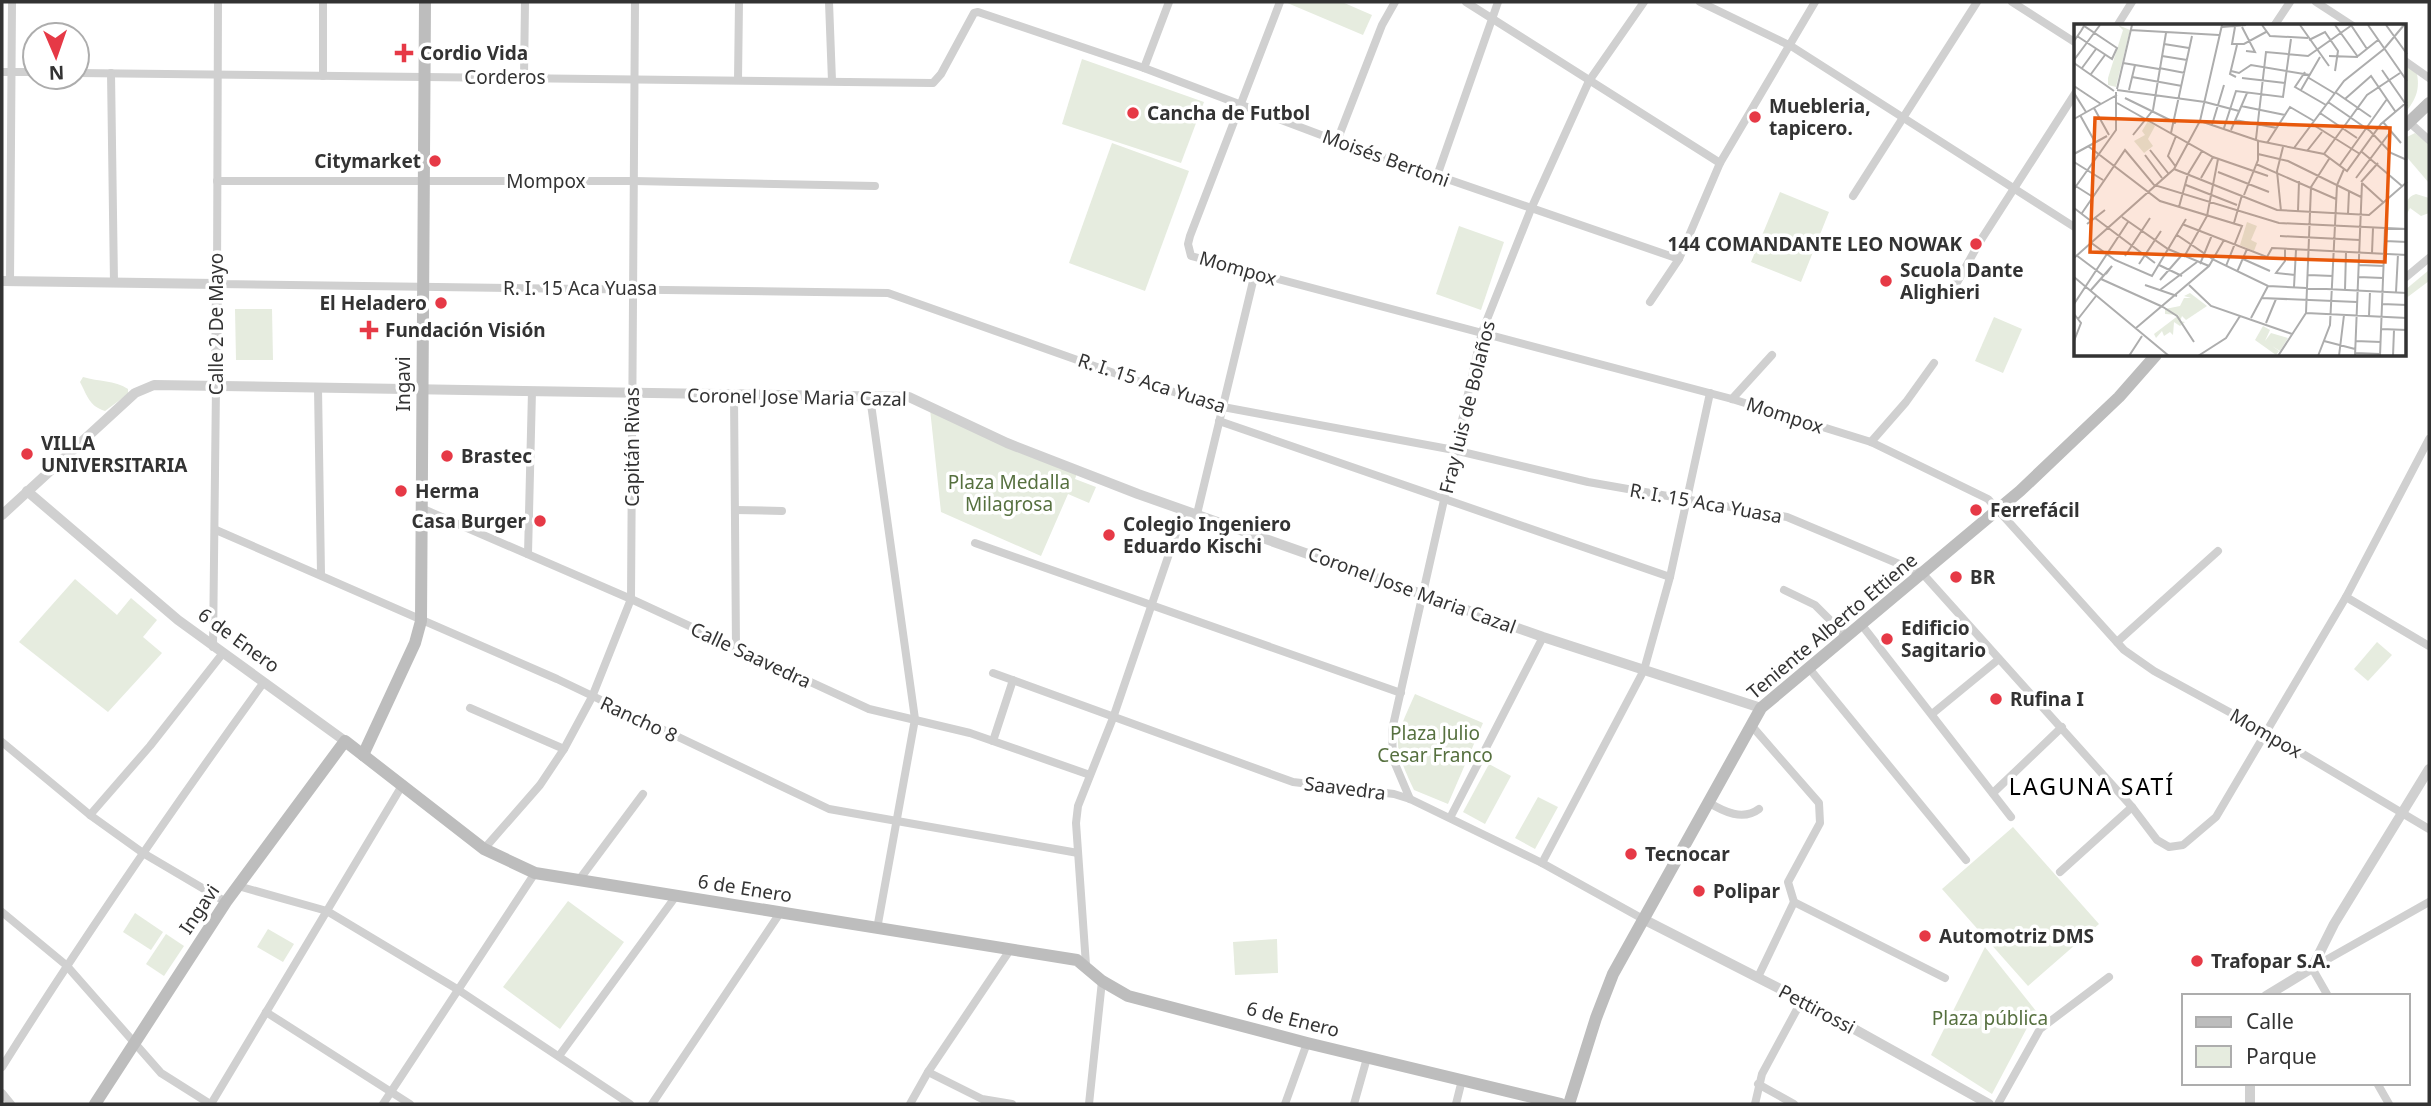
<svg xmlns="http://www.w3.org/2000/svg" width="2431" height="1106" viewBox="0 0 2431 1106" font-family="'Noto Sans',sans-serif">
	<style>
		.green { fill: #e6ecdf }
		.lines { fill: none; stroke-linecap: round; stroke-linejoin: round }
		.minor { stroke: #d0d0d0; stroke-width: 8 }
		.tertiary { stroke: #d0d0d0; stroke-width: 10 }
		.secondary { stroke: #bdbdbd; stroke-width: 12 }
		.poi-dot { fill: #e63946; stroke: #fff; stroke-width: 2.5 }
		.labels { text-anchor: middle; stroke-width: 7; stroke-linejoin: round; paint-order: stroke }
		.poi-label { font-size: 19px; font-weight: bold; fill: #333; stroke: #fff; text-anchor: start }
		.street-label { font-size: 19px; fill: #333; stroke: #fff }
		.park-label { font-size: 19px; fill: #56703f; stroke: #fff }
		.quarter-label { font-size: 23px; letter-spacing: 2px; fill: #000; stroke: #fff }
		.inset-road { fill: none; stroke: #adadad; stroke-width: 2 }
		.view { fill: #e8590c; fill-opacity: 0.15; stroke: #e8590c; stroke-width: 3.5 }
		.inset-edge { fill: none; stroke: #333; stroke-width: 3.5 }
	</style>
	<rect width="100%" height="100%" fill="#fff"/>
	<g class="green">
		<path d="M 1285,2 L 1342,2 L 1372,15 L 1363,35 Z"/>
		<path d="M 1082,59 L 1204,102 L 1181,163 L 1062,124 Z"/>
		<path d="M 2405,60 L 2414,63 C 2421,84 2419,96 2405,113 Z"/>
		<path d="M 2415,133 L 2429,144 L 2429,183 L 2405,155 L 2405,138 Z"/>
		<path d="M 1112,143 L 1189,171 L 1145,291 L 1069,263 Z"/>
		<path d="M 1780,192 L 1829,212 L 1801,282 L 1751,262 Z"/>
		<path d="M 2416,194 L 2429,198 L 2429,213 L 2421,216 L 2410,208 L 2405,218 C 2405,208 2405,197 2416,194 Z"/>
		<path d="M 1459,226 L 1504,242 L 1481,310 L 1436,294 Z"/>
		<path d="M 2429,270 L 2429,281 L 2405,299 L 2405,290 Z"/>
		<path d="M 235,309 L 272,309 L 273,360 L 236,360 Z"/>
		<path d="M 1994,317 L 2022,329 L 2003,373 L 1975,361 Z"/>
		<path d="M 83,377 C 99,382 114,380 128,389 L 128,394 L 105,411 C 89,406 87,395 80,382 Z"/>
		<path d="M 930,409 L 1077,473 L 1075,479 L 1096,487 L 1089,503 L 1068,494 L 1041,556 L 941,512 Z"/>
		<path d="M 75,579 L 117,615 L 131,598 L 157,620 L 143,637 L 162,653 L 108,712 L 19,642 Z"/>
		<path d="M 2377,642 L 2392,655 L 2368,681 L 2354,669 Z"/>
		<path d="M 1415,694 L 1483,723 L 1448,804 L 1414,790 C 1391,741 1394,742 1415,694 Z"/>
		<path d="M 1489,764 L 1511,776 L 1485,824 L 1463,812 Z"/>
		<path d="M 1538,797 L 1558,807 L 1535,849 L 1515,838 Z"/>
		<path d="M 2013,827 L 2099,924 L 2028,986 L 1942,889 Z"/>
		<path d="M 568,901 L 624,942 L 560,1029 L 503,987 Z"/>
		<path d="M 135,913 L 163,932 L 151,950 L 123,932 Z"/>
		<path d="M 268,929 L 294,944 L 283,962 L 257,947 Z"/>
		<path d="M 166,934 L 184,946 L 164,976 L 146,964 Z"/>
		<path d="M 1277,939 L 1278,973 L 1235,975 L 1233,942 Z"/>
		<path d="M 1985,947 L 2036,1011 L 1992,1094 L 1931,1055 Z"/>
	</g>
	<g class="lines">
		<g class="minor">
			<path d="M 218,2 L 217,284 L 888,293 L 1128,378 L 1223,407 L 1454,450 L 1588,482 L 1787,517 L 1923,574 L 2132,807 L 2157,840 L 2169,847 L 2183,845 L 2216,817 L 2346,597 L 2429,439"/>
			<path d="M 829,2 L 832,81"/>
			<path d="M 1280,2 L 1190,236 L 1188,244 L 1191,256 L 1732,399 L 1871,442 L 1988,499 L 2124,650 L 2154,671 L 2266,732 L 2429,829"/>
			<path d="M 1466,2 L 1720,163"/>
			<path d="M 1700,2 L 1791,46 L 2076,228"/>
			<path d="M 2012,2 L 2076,43"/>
			<path d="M 2316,2 L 2353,26"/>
			<path d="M 2117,26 L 2132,2"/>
			<path d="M 2274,26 L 2290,2"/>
			<path d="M 2405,61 L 2429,78"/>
			<path d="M 1144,68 L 1169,2"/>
			<path d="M 2,72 L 35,72"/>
			<path d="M 77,73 L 933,83 L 941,74 L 974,13 L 978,12 L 1144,68 L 1337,141 L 1679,259"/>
			<path d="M 111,73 L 114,283"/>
			<path d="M 323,76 L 323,2"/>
			<path d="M 524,77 L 525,2"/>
			<path d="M 738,80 L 739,2"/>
			<path d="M 2409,122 L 2429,140"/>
			<path d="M 1337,141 L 1382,25 L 1395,2"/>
			<path d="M 1437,176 L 1498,2"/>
			<path d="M 217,181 L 634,181 L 875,186"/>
			<path d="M 1853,196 L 1977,2"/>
			<path d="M 2405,278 L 2429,258"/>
			<path d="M 10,282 L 12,2"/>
			<path d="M 1949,297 L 1979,243 L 2076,92"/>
			<path d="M 1650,302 L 1679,259 L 1720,163 L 1815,2"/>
			<path d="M 318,388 L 321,574"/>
			<path d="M 734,394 L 736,648"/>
			<path d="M 870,397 L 915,719 L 877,929"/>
			<path d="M 1732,399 L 1772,355"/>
			<path d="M 1219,421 L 1670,577"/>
			<path d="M 1871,442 L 1906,402 L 1934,363"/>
			<path d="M 421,508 L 631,599 L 869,709 L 970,733 L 1090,775"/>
			<path d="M 735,510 L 782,511"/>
			<path d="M 1197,514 L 1255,273"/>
			<path d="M 216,530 L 557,679 L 829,809 L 1078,853"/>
			<path d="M 975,543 L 1401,693"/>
			<path d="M 528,554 L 532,391"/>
			<path d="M 1784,590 L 1815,605 L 1846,636"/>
			<path d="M 2346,597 L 2429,646"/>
			<path d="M 1861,624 L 2011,817"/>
			<path d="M 2117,642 L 2218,551"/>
			<path d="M 213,647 L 216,386"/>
			<path d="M 1808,667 L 1966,860"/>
			<path d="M 993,673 L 1293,782 L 1394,794 L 1410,799 L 1542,863 L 1643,919"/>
			<path d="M 470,708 L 564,749"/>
			<path d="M 1932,714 L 1999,659"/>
			<path d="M 1751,725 L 1819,803 L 1820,823 L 1788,882 L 1794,902 L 1758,977"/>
			<path d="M 993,741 L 1013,680"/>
			<path d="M 2,742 L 90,815 L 143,853 L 226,902"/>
			<path d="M 1993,793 L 2062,727"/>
			<path d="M 1410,799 L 1393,759 L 1392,730 L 1482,332 L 1531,209 L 1589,81 L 1644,2"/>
			<path d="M 1708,802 C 1724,812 1743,821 1759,809"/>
			<path d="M 90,815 L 150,746 L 223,653"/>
			<path d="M 1451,816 L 1543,637"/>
			<path d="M 484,849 L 540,785 L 564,749 L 592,697 L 631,599 L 635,2"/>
			<path d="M 1542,863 L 1644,670 L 1670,577 L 1710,393"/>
			<path d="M 2060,872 L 2132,807"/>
			<path d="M 579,880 L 643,794"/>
			<path d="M 238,886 L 327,911 L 457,989 L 630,1104"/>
			<path d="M 1794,902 L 1945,978"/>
			<path d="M 2,912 L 66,965 L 161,1073 L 210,1104"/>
			<path d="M 1086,965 L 1076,823 L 1078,806 L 1113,718 L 1184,510"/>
			<path d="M 2328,996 L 2312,968 L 2429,902"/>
			<path d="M 266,1012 L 410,1104"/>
			<path d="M 559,1056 L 676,896"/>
			<path d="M 2,1067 C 85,935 173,808 264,682"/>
			<path d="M 928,1072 L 982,1099 L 1012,1104"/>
			<path d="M 2377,1083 L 2389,1104"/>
			<path d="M 1758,1084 L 1794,1104"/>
			<path d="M 2,1093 L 11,1104"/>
			<path d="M 211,1104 L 403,784"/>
			<path d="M 383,1104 L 535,873"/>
			<path d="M 652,1104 L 780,913"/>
			<path d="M 910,1104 L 928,1072 L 1010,950"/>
			<path d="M 1089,1104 L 1102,981"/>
			<path d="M 1285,1104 L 1307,1043"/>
			<path d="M 1354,1104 L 1367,1058"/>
			<path d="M 1456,1104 L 1462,1080"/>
			<path d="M 1755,1104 L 1762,1074 L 1802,1000"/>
			<path d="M 1998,1104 L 2040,1029 L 2109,977"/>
		</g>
		<g class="tertiary">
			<path d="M 2,281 L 217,284 L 216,386"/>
			<path d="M 27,491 L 178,620 L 345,741"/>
			<path d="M 2,515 L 135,393 L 154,385 L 909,397 L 1007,443 L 1138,494 L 1543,637 L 1761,708"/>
			<path d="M 1643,919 L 1802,1000 L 1989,1104"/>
			<path d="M 2266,996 L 2312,968 L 2334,924 L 2429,769"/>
			<path d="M 2250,1104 L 2250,1083"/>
		</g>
		<g class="secondary">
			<path d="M 2405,126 L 2429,103"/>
			<path d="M 363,755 L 415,643 L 421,621 L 425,2"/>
			<path d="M 95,1104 L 226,902 L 345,741 L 484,849 L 535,873 L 1077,960 L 1102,981 L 1128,996 L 1307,1043 L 1561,1104"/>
			<path d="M 1569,1104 L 1596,1018 L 1613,974 L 1761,708 L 2020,491 L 2119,397 L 2156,355"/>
		</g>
	</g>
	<g class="poi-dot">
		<path d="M400.5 42.5h7v7h7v7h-7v7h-7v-7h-7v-7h7z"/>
		<circle cx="1133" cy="113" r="7"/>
		<circle cx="1755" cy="117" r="7"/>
		<circle cx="435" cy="161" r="7"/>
		<circle cx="1976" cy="244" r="7"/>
		<circle cx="1886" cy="281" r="7"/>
		<circle cx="441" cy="303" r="7"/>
		<path d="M365.5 319.5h7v7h7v7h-7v7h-7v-7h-7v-7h7z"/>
		<circle cx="27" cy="454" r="7"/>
		<circle cx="447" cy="456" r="7"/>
		<circle cx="401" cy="491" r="7"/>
		<circle cx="1976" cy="510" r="7"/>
		<circle cx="540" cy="521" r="7"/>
		<circle cx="1109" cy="535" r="7"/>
		<circle cx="1956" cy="577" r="7"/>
		<circle cx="1887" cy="639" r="7"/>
		<circle cx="1996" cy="699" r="7"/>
		<circle cx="1631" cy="854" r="7"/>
		<circle cx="1699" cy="891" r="7"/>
		<circle cx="1925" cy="936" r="7"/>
		<circle cx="2197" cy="961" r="7"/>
	</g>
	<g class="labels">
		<g class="poi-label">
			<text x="420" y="60">Cordio Vida</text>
			<text x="1769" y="113">Muebleria,<tspan x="1769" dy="22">tapicero.</tspan></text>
			<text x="1147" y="120">Cancha de Futbol</text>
			<text x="421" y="168" text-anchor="end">Citymarket</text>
			<text x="1962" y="251" text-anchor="end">144 COMANDANTE LEO NOWAK</text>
			<text x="1900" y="277">Scuola Dante<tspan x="1900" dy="22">Alighieri</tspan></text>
			<text x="427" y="310" text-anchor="end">El Heladero</text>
			<text x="385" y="337">Fundación Visión</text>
			<text x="41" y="450">VILLA<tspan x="41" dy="22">UNIVERSITARIA</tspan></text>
			<text x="461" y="463">Brastec</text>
			<text x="415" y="498">Herma</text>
			<text x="1990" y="517">Ferrefácil</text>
			<text x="526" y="528" text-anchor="end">Casa Burger</text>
			<text x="1123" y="531">Colegio Ingeniero<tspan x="1123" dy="22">Eduardo Kischi</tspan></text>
			<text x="1970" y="584">BR</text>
			<text x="1901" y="635">Edificio<tspan x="1901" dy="22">Sagitario</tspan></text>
			<text x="2010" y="706">Rufina I</text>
			<text x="1645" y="861">Tecnocar</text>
			<text x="1713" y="898">Polipar</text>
			<text x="1939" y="943">Automotriz DMS</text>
			<text x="2211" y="968">Trafopar S.A.</text>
		</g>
		<g class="street-label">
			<text x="505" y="84">Corderos</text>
			<text transform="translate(1386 158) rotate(20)" y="7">Moisés Bertoni</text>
			<text x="546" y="188">Mompox</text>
			<text transform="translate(1238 268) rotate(16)" y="7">Mompox</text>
			<text x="580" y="295">R. I. 15 Aca Yuasa</text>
			<text transform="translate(216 324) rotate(-90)" y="7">Calle 2 De Mayo</text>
			<text transform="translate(1152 383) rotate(18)" y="7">R. I. 15 Aca Yuasa</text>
			<text transform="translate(403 384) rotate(-90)" y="7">Ingavi</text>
			<text transform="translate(797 397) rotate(1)" y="7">Coronel Jose Maria Cazal</text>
			<text transform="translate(1467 407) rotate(-76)" y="7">Fray luis de Bolaños</text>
			<text transform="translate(1785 415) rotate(18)" y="7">Mompox</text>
			<text transform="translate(632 447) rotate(-90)" y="7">Capitán Rivas</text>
			<text transform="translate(1706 503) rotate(10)" y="7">R. I. 15 Aca Yuasa</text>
			<text transform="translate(1412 590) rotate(20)" y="7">Coronel Jose Maria Cazal</text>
			<text transform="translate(1832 626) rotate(-40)" y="7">Teniente Alberto Ettiene</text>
			<text transform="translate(239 640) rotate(36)" y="7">6 de Enero</text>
			<text transform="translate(751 655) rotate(25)" y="7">Calle Saavedra</text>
			<text transform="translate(639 719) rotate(25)" y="7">Rancho 8</text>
			<text transform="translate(2266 733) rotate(30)" y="7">Mompox</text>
			<text transform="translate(1345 788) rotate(7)" y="7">Saavedra</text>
			<text transform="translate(745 888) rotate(9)" y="7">6 de Enero</text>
			<text transform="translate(199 909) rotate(-56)" y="7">Ingavi</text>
			<text transform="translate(1817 1009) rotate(28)" y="7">Pettirossi</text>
			<text transform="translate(1293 1019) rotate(14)" y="7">6 de Enero</text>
		</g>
		<g class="park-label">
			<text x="1009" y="489">Plaza Medalla<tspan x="1009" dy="22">Milagrosa</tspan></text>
			<text x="1435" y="740">Plaza Julio<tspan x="1435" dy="22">Cesar Franco</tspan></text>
			<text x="1990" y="1025">Plaza pública</text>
		</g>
		<g class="quarter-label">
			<text x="2092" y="795">LAGUNA SATÍ</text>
		</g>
	</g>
	<g transform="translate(2074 24)">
		<rect width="332" height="332" fill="#fff"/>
		<path d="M 44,1 L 56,6 L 42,63 L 34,61 L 34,54 L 49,6 ZM 74,97 L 81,102 L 74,115 L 79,122 L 70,129 L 60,117 L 71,111 L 68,107 ZM 173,198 L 183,202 L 177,216 L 183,219 L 180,227 L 166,221 ZM 116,269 L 133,282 L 112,296 L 108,292 L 106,297 L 111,298 L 106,302 L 100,298 L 99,311 L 96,308 L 90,312 L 88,307 L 82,314 L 80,310 L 105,291 L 91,290 L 91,285 L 106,282 L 110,274 L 117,274 L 110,272 ZM 189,302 L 196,306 L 191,317 L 197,309 L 214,314 L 206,327 L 198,322 L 205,327 L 202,331 L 181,316 Z" fill="#e6ecdf"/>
		<path class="inset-road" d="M 188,1 L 196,12 L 234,14M 226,1 L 255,42M 261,1 L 284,33M 277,1 L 293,25M 294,1 L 333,57M 312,1 L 333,30M 148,3 L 172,1M 161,3 L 158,20 L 170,20 L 192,8M 168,3 L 181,28 L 172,27M 56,6 L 145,11M 235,16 L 251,8 L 264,27 L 261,47M 0,17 L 7,7 L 10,2 L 43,24 L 38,35 L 3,12M 90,20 L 115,24M 88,32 L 113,36M 255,32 L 284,33M 284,32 L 304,16M 0,36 L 26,1M 0,39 L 40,67M 49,39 L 85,45M 8,44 L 22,25M 85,44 L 111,49M 308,46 L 333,82M 157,47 L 165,49 L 177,41 L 236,51M 231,48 L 221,63 L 252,81M 17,50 L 31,31M 58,53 L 108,62M 162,53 L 156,50 L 163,21M 168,54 L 211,59M 235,54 L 260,69M 0,62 L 27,80M 43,65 L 58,1M 43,66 L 131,78M 55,66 L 61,41M 227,66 L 246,33M 261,68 L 297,93M 0,69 L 12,88M 51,74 L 102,99M 271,75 L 297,52 L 321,87M 131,78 L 165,87M 254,78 L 296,107 L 317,129 L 333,136M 43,79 L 139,133 L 194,152M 167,82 L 211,91M 20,84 L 35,111M 246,89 L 283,114M 6,91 L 21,118M 0,95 L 43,71M 161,96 L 203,104M 126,97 L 185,117 L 250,130 L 273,147 L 307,100 L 333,78M 309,98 L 327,119M 238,100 L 286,130M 138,101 L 150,61M 150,104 L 162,67 L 209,73 L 217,15M 157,106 L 173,69M 97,109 L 118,12M 59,111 L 79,86 L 92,9M 182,115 L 192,28 L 234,32 L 278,1M 193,119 L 216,83 L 240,97M 14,122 L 86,177 L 168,202 L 152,242M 220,124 L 270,57 L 310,25 L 330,1M 76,126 L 94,149M 233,127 L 248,108M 288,128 L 328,162M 0,130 L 33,112M 184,130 L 214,137 L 287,173M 250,130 L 293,71 L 326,49M 71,131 L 88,154M 0,138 L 29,156M 182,140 L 262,175M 266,141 L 313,75M 102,143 L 94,132 L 102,112M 100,145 L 203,186 L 295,191 L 333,158M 144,148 L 195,168M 127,154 L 139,133M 282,154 L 317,107M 287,158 L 304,139M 288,159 L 310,179M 0,161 L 19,173M 112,161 L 163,181M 0,165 L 42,106 L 42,68M 170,171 L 184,136 L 184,116M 105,183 L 114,150 L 128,127M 0,184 L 17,197M 207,187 L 203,147 L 209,123M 224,187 L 225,157M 8,189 L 51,126 L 80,161 L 205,199 L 333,205M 274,190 L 275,167M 48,193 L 94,225 L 135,242M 21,194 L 81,239M 160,199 L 168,171M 13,200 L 31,186M 108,200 L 193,233 L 198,224 L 333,231M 103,211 L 140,236 L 194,262 L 333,269M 206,212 L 286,216M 311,217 L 333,218M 16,218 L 41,236 L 78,252 L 112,195M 211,225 L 211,237 L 202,249 L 221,251M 298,229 L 299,204M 2,231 L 30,252M 51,232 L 76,194M 110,233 L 133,192 L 144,135M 0,234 L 100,145 L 126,97 L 148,1M 169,235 L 196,247M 65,240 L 87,207M 126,240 L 138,211M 85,241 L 108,252M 285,241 L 310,242M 163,248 L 173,225M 234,251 L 259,252M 0,253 L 95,332M 284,253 L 309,254M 27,255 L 89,283M 86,256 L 107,232M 71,261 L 103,272M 115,261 L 137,282 L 218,310M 220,263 L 222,226M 17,266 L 38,242 L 32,250M 86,266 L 123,238M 271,266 L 272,228M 322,268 L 324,230M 187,274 L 283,278M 0,280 L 54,198M 308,280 L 333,281M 89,283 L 103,292 L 120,318M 232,289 L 333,294M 0,290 L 7,299 L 0,317M 295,292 L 296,267M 177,294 L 194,262M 4,295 L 22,272M 192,299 L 202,275M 62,304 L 135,242 L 150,216M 307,305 L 333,306M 250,317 L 281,325M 281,317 L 307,318M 281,329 L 306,330M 55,332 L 68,312M 124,332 L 152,314 L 166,292M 204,332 L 232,289 L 237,163 L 255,135M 244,332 L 256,301 L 263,161 L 270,145M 265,332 L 270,291M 281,332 L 288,159M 306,332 L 311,204M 319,332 L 320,306"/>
		<path class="view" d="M 21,94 L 316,104 L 311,238 L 16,228 Z"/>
		<rect width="332" height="332" class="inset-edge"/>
	</g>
	<rect width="2431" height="1106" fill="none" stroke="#333333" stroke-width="7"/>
	<rect x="2182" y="994" width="228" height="91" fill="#ffffff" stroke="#adadad" stroke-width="2"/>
	<rect x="2196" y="1017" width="35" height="10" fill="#bdbdbd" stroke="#adadad" stroke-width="2"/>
	<text x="2246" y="1029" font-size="21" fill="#333333">Calle</text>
	<rect x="2196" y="1046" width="35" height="21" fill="#e6ecdf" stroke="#adadad" stroke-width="2"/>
	<text x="2246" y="1064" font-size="21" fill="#333333">Parque</text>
	<g transform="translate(56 56) rotate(178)"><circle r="33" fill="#ffffff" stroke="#adadad" stroke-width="2"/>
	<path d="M0-5L12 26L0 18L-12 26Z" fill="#e63946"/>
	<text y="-10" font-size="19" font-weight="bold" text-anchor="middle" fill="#333333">N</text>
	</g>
</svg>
